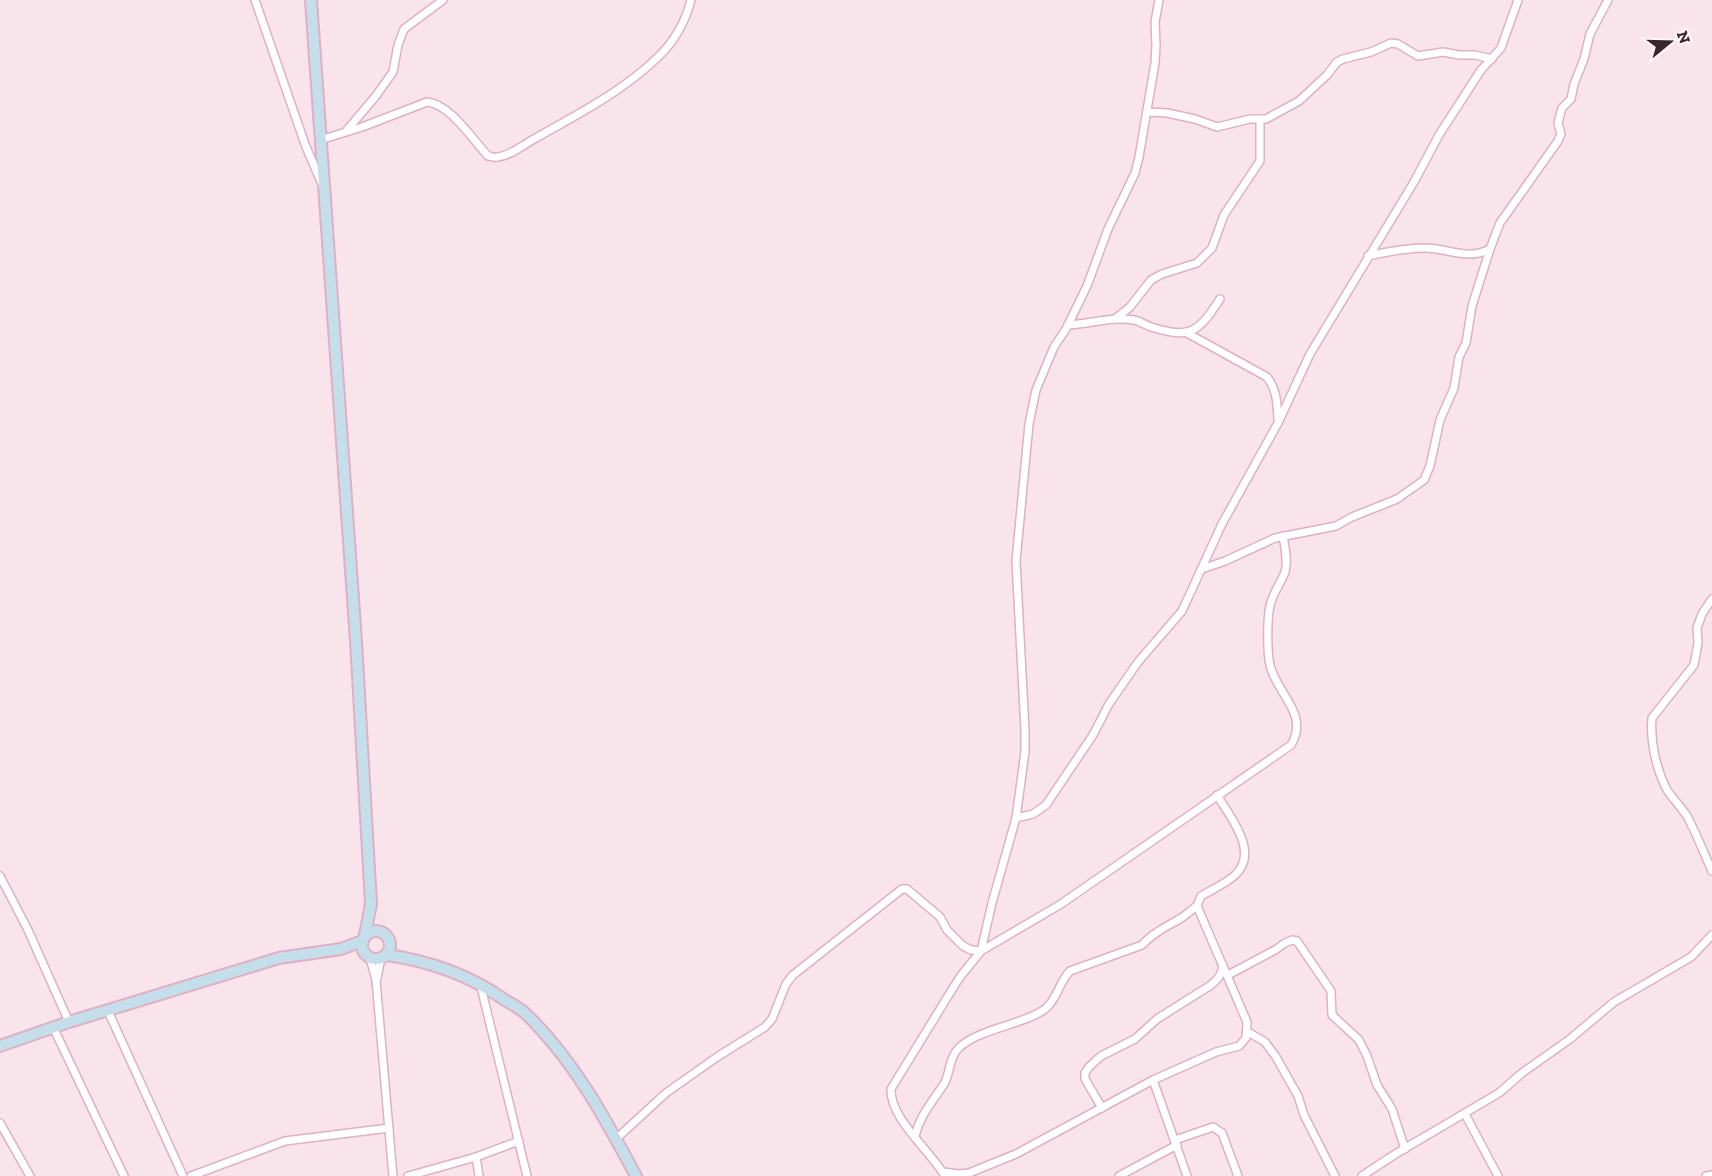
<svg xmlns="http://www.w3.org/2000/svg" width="1712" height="1176" viewBox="0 0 1712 1176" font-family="'Zilla Slab',serif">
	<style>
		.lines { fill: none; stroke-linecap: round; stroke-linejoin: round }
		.minor-casing { stroke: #e0b0c2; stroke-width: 10 }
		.secondary-casing { stroke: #e0b0c2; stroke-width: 14 }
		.minor { stroke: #fff; stroke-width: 7 }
		.secondary { stroke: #c5deeb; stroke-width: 10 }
	</style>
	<rect width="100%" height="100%" fill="#f9e4ec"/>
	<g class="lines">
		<defs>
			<g id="minor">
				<path d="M 255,0 L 306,147 L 322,184"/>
				<path d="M 1147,112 L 1167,113 L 1195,119 L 1217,127 L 1250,119 L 1266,119 L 1299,101 L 1327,75 L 1337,62 L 1343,59 L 1371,52 L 1391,43 L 1398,44 L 1418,56 L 1443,52 L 1459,55 L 1475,55 L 1492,59"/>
				<path d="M 347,130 L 375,97 L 393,72 L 398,45 L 404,29 L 443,0"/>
				<path d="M 320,140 L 362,127 L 427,102 C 449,103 473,140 488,156 C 490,156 495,158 497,157 C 510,156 523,145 534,139 C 576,115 622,92 657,58 C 674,42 685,23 691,0"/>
				<path d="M 1368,256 C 1386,252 1406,248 1425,248 C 1448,248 1467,261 1490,249"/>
				<path d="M 1115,319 L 1130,307 L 1151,280 L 1162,274 L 1197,263 L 1212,248 L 1224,215 L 1260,161 L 1260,119"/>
				<path d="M 1068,325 C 1090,324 1112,316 1134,320 C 1140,321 1145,325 1151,327 C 1190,339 1198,333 1220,299"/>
				<path d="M 1187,333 L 1267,377 C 1277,390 1277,403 1278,419"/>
				<path d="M 1202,569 L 1225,561 L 1275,538 L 1336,526 L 1352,517 L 1397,499 L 1424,480 L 1430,466 L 1440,420 L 1454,388 L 1459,357 L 1466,343 L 1472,306 L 1490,249 L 1500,223 L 1558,141 L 1561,134 L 1558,123 L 1562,108 L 1571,99 L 1574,84 L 1584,59 L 1590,34 L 1608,0"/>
				<path d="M 1712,599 L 1702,614 L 1697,628 L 1698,643 L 1694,665 L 1652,718 C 1650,741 1656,769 1667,790 C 1673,799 1681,807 1687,816 C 1696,833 1704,853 1712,871"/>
				<path d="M 1016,818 L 1033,814 L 1046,805 L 1093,735 L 1109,704 L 1138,662 L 1182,611 L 1222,524 L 1278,423 L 1310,354 L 1414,182 L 1439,135 L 1481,70 L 1501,48 L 1518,0"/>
				<path d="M 0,876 L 28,930 L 69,1022"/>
				<path d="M 370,958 L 376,980 L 393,1176"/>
				<path d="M 1228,975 L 1275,950 L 1285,943 L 1292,940 L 1297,941 L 1331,991 L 1332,1015 L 1359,1040 L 1367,1056 L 1377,1085 L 1392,1109 L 1405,1149"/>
				<path d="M 377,978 L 381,958"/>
				<path d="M 480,983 L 527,1176"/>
				<path d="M 108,1011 L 183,1176"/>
				<path d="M 53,1027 L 124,1176"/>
				<path d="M 1248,1032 L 1265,1042 L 1276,1057 L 1298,1096 L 1304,1115 L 1335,1176"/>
				<path d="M 1153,1080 L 1187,1176"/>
				<path d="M 1102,1108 L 1085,1079 L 1085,1073 L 1089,1067 L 1101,1056 L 1135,1039 L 1157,1019 L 1211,985 C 1218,979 1222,975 1223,965"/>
				<path d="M 1465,1114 L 1498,1176"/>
				<path d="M 0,1123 L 30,1176"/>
				<path d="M 915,1136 C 920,1115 933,1101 944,1084 C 950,1074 949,1059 957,1050 C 975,1029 1024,1025 1045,1009 C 1057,1000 1059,982 1070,971 L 1142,945 C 1152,934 1165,927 1178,920 C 1184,917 1191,910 1197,906"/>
				<path d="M 616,1139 L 666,1093 L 717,1057 L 765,1027 L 772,1019 L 786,984 L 793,975 L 902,889 L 907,889 L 940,917 L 947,930 L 963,946 L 971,950 L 981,951 L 1061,904 L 1291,745 C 1310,714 1276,693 1270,665 C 1267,653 1267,618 1270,606 C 1272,594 1281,583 1285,572 C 1288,561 1285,547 1283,536"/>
				<path d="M 1175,1140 L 1213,1127 L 1222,1133 L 1238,1176"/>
				<path d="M 476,1157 L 479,1176"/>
				<path d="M 943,1172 L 959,1174 L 969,1173 L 1016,1154 L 1153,1080 L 1216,1052 L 1239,1046 L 1246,1038 L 1247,1022 L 1197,906 L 1201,896 C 1211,890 1225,884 1234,876 C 1261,853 1230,817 1217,795"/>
				<path d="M 191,1176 L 285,1141 L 389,1128"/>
				<path d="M 408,1176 L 476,1157 L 519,1141"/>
				<path d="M 945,1176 C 930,1150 890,1119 891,1089 L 945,1001 L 960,977 L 981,951 L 992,903 L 1016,818 L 1025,752 L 1025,730 L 1016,561 L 1029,424 L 1036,390 L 1054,347 L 1066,329 L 1087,286 L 1108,229 L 1135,173 L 1139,157 L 1155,63 L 1156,45 L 1155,22 L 1159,0"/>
				<path d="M 1119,1176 L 1177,1145"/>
				<path d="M 1362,1176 L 1397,1153 L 1499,1093 L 1522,1073 L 1570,1039 L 1614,1002 L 1691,957 L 1712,935"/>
				<path d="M 1706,1176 L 1712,1175"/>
			</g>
			<g id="secondary">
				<path d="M 311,0 L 356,641 L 371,904 L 365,935"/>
				<circle cx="376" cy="945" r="14"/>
				<path d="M 387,955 C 429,961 467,974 502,998 C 509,1003 518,1007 525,1013 C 573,1059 605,1118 636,1176"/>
				<path d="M 0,1046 L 69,1022 L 279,958 L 341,949 L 362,941"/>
			</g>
		</defs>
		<use href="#minor" class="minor-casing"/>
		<use href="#secondary" class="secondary-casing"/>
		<use href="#minor" class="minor"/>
		<use href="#secondary" class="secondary"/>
	</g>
	<g transform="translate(1670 42) rotate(71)" stroke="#fff5f8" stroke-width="4.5" paint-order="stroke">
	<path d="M0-4.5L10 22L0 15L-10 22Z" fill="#39272e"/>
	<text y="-9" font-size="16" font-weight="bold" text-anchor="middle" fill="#39272e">N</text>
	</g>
</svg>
